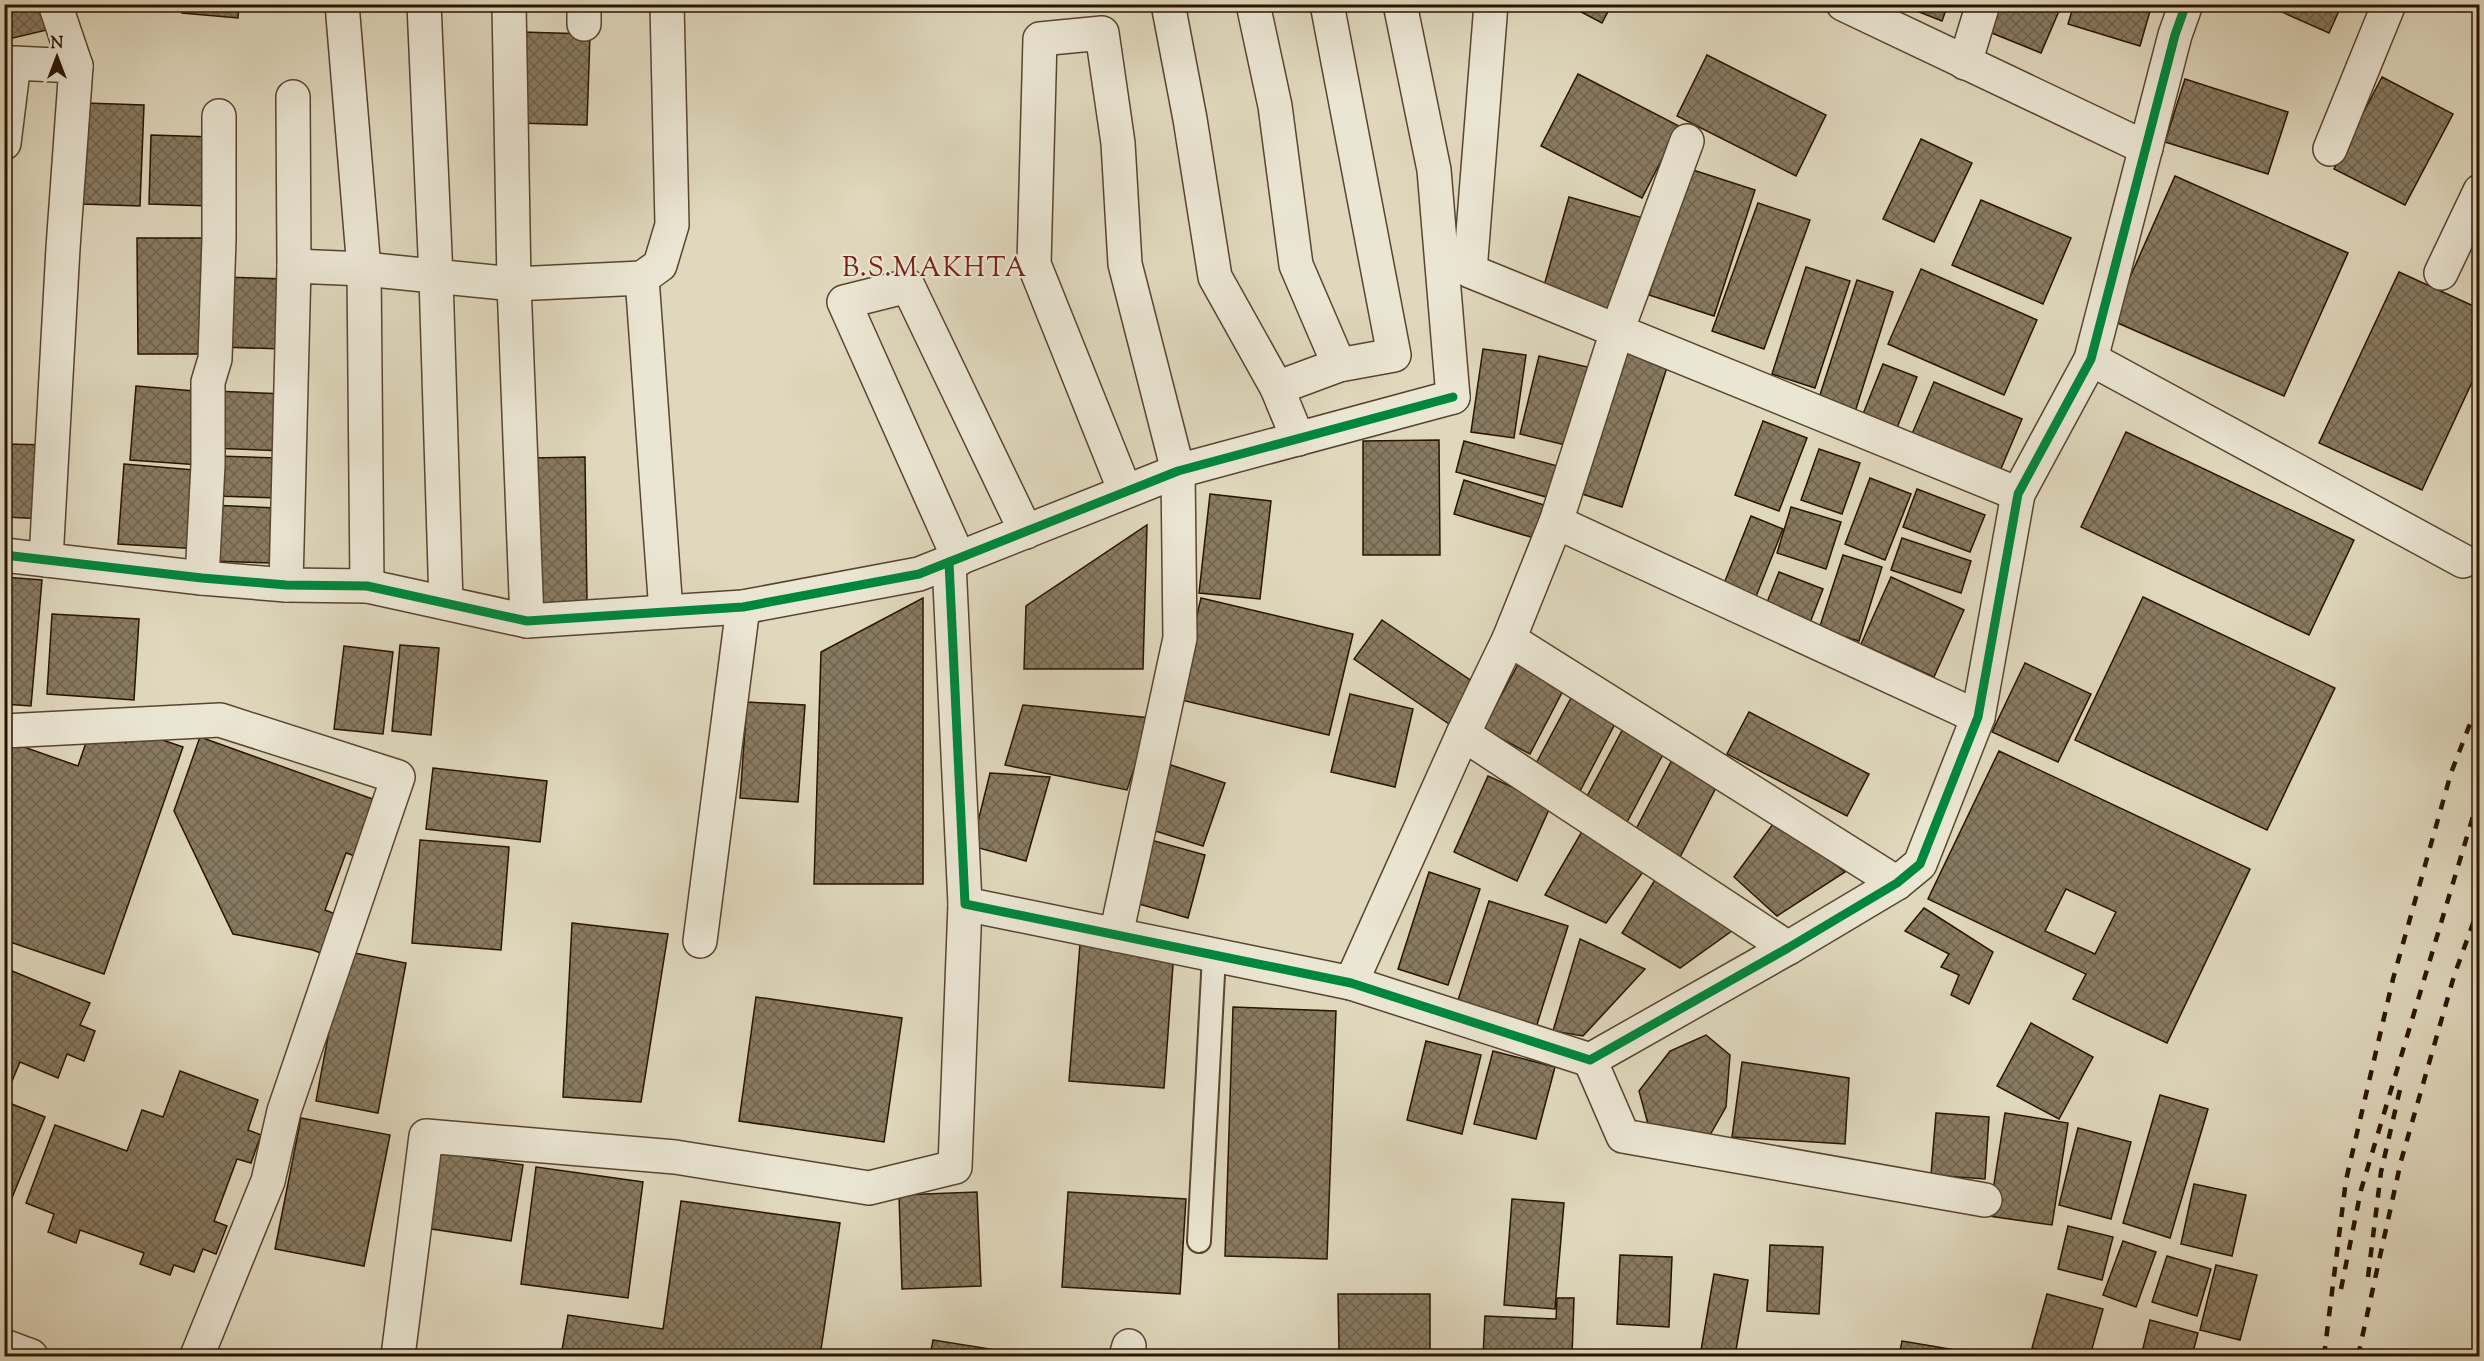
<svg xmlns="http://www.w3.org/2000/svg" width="2484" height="1361" viewBox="0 0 2484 1361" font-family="'Sorts Mill Goudy',serif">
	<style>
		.building { fill: url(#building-cross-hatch); stroke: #291400; stroke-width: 1.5; fill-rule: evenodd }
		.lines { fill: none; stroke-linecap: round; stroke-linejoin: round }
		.lane-casing { stroke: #57452f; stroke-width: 26 }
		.street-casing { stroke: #57452f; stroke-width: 36 }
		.lane { stroke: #ebe6d4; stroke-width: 22 }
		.street { stroke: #ebe6d4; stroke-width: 33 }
		.rail { stroke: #291400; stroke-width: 4.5; stroke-dasharray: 10 10; stroke-linecap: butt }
		.cycleway-casing { stroke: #ebe6d4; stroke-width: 13 }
		.cycleway { stroke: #00873e; stroke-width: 9 }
		.labels { text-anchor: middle; stroke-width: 4.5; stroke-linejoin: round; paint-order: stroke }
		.neighbourhood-label { font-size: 27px; letter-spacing: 1.5px; fill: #7a1f14; stroke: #ebe6d4 }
	</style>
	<defs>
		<pattern id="building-cross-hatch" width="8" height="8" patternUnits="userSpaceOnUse" patternTransform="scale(1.5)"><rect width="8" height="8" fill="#887a62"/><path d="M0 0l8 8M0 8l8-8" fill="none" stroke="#6f634e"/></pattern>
	</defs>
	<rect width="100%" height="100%" fill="#e0d8bd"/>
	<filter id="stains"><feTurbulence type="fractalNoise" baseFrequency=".00333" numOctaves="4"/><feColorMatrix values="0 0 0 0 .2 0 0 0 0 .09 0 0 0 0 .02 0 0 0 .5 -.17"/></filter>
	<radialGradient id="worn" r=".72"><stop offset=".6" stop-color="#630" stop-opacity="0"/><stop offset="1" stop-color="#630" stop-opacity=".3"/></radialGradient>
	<g class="building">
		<path d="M 4,4 L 45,4 L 51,29 L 4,40 Z"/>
		<path d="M 183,4 L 239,4 L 238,18 L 182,13 Z"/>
		<path d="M 1566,4 L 1612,4 L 1602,23 Z"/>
		<path d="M 1899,4 L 1948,4 L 1942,21 Z"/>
		<path d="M 1987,4 L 2062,4 L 2041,53 L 1977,27 Z"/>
		<path d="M 2074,4 L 2152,4 L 2140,46 L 2068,24 Z"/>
		<path d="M 2264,4 L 2342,4 L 2329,33 Z"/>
		<path d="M 521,32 L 590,34 L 587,125 L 517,123 Z"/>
		<path d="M 1707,55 L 1826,115 L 1796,176 L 1677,116 Z"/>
		<path d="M 1578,74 L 1679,126 L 1642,198 L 1541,146 Z"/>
		<path d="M 2382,77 L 2453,114 L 2405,205 L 2334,169 Z"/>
		<path d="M 2185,79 L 2288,112 L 2268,174 L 2165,142 Z"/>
		<path d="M 85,103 L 144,105 L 140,206 L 82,204 Z"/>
		<path d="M 151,135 L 214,137 L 211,206 L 149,204 Z"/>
		<path d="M 1921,139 L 1972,163 L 1934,242 L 1883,219 Z"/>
		<path d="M 1690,169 L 1755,190 L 1714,316 L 1649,295 Z"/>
		<path d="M 2175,176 L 2348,253 L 2284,396 L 2111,320 Z"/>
		<path d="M 1569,197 L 1643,218 L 1617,313 L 1542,293 Z"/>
		<path d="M 1981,200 L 2071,238 L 2043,304 L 1952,265 Z"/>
		<path d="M 1758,203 L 1810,220 L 1764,349 L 1712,331 Z"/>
		<path d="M 137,238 L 212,238 L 212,354 L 138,354 Z"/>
		<path d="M 1806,267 L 1850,281 L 1815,388 L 1772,374 Z"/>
		<path d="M 1921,269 L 2037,320 L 2004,395 L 1888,344 Z"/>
		<path d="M 2399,272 L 2480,309 L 2480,365 L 2422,490 L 2319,443 Z"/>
		<path d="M 222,277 L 286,279 L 284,349 L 220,347 Z"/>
		<path d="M 1857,280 L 1893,292 L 1855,412 L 1818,401 Z"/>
		<path d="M 1625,344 L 1670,358 L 1622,507 L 1576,492 Z"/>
		<path d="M 1483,349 L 1526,355 L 1514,438 L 1471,432 Z"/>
		<path d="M 1539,356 L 1592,368 L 1574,447 L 1520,434 Z"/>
		<path d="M 1883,364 L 1917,377 L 1893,438 L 1859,424 Z"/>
		<path d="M 1934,382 L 2022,419 L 1997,478 L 1909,441 Z"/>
		<path d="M 136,386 L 206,392 L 200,465 L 130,460 Z"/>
		<path d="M 213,391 L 287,394 L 285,451 L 211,448 Z"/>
		<path d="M 1763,421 L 1807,438 L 1779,511 L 1735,495 Z"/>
		<path d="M 2126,432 L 2354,540 L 2309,635 L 2081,527 Z"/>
		<path d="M 1439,440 L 1440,555 L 1363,555 L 1363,441 Z"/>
		<path d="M 1464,441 L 1565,468 L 1557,500 L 1456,472 Z"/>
		<path d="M 4,444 L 49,445 L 47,519 L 4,517 Z"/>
		<path d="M 1819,449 L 1860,463 L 1842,514 L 1801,500 Z"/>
		<path d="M 218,456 L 279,458 L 278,498 L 216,496 Z"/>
		<path d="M 585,457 L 587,603 L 533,604 L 531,458 Z"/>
		<path d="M 124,464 L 205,471 L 199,549 L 118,544 Z"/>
		<path d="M 1870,478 L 1911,494 L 1885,560 L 1845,544 Z"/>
		<path d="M 1464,480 L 1544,505 L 1534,538 L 1454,514 Z"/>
		<path d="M 1917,489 L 1985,515 L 1970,552 L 1903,527 Z"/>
		<path d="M 1210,494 L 1271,501 L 1260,599 L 1199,593 Z"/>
		<path d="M 210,505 L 275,508 L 273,563 L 208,561 Z"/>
		<path d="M 1791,507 L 1841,522 L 1826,569 L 1777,553 Z"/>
		<path d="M 1751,516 L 1783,529 L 1753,604 L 1721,591 Z"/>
		<path d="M 1147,525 L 1143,669 L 1024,669 L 1026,606 Z"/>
		<path d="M 1902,538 L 1971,561 L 1961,593 L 1891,570 Z"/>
		<path d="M 1843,555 L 1882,567 L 1859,641 L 1819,629 Z"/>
		<path d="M 1779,572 L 1823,589 L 1808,628 L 1764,610 Z"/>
		<path d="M 4,577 L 42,580 L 31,706 L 4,704 Z"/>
		<path d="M 1891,577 L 1964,610 L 1934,677 L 1861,644 Z"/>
		<path d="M 2143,597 L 2335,688 L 2267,830 L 2075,740 Z"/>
		<path d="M 923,598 L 923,884 L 814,884 L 821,652 Z"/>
		<path d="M 1201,598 L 1353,634 L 1329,735 L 1177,699 Z"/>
		<path d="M 52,614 L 139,619 L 134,700 L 47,694 Z"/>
		<path d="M 1382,620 L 1479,686 L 1452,726 L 1354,659 Z"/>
		<path d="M 400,645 L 439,648 L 431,735 L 392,731 Z"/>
		<path d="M 344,646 L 393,652 L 383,734 L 334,729 Z"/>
		<path d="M 1521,659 L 1567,683 L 1530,754 L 1483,729 Z"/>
		<path d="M 2025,663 L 2091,694 L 2058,762 L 1992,732 Z"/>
		<path d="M 1350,694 L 1413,709 L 1395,787 L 1331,772 Z"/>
		<path d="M 1572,696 L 1617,720 L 1578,795 L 1532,771 Z"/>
		<path d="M 747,702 L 805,705 L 798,802 L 740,798 Z"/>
		<path d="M 1023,705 L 1151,718 L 1127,790 L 1005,765 Z"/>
		<path d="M 1749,712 L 1869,774 L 1847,816 L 1727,754 Z"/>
		<path d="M 1626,723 L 1668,745 L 1626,824 L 1584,802 Z"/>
		<path d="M 130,729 L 183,747 L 104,974 L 4,940 L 4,740 L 78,766 L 90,731 L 126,743 Z"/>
		<path d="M 200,737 L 381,802 L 361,858 L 346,853 L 325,910 L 343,917 L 328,956 L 313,950 L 233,934 L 174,811 Z"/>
		<path d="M 1999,751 L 2250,869 L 2167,1043 L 2073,999 L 2086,974 L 1928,899 ZM 2066,889 L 2116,912 L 2095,954 L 2045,931 Z"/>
		<path d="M 1674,756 L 1720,780 L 1679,859 L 1633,835 Z"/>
		<path d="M 1171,765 L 1225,783 L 1203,846 L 1149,829 Z"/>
		<path d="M 433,768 L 547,781 L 540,842 L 426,829 Z"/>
		<path d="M 990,773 L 1050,777 L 1026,861 L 972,846 Z"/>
		<path d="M 1488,776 L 1551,805 L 1517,881 L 1454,852 Z"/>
		<path d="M 1776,820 L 1845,872 L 1777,916 L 1734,877 Z"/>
		<path d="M 1584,828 L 1648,865 L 1606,923 L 1545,895 Z"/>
		<path d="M 420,840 L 509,847 L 501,950 L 412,943 Z"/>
		<path d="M 1151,840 L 1205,855 L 1188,918 L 1132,902 Z"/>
		<path d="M 1429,872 L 1480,889 L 1448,985 L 1398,969 Z"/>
		<path d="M 1658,875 L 1740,925 L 1680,968 L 1622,933 Z"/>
		<path d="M 1489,901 L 1568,926 L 1534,1034 L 1455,1010 Z"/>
		<path d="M 1924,908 L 1993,952 L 1969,1004 L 1951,995 L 1959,975 L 1941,967 L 1949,954 L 1905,931 Z"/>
		<path d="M 572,923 L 668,934 L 641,1102 L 563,1097 Z"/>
		<path d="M 1580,939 L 1645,969 L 1583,1036 L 1553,1031 Z"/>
		<path d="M 1080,944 L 1174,951 L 1164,1088 L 1069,1081 Z"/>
		<path d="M 344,951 L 406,963 L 378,1113 L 316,1101 Z"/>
		<path d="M 12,971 L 90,1003 L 80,1025 L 95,1031 L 84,1061 L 67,1054 L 58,1078 L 20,1062 L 4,1100 L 4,990 Z"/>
		<path d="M 756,997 L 902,1018 L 884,1142 L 739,1121 Z"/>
		<path d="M 1233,1007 L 1336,1011 L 1327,1259 L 1225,1256 Z"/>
		<path d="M 2031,1023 L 2093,1057 L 2059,1119 L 1997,1086 Z"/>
		<path d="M 1706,1035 L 1730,1055 L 1726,1107 L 1710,1135 L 1648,1124 L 1639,1091 L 1670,1051 Z"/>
		<path d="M 1426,1041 L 1481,1055 L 1462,1134 L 1407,1120 Z"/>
		<path d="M 1493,1051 L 1555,1067 L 1536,1139 L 1474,1124 Z"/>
		<path d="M 1742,1062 L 1849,1078 L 1845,1144 L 1732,1137 Z"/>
		<path d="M 180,1071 L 258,1100 L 248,1130 L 261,1135 L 251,1163 L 237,1159 L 214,1221 L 227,1226 L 216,1254 L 203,1249 L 194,1272 L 174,1265 L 170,1275 L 140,1264 L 144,1253 L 80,1230 L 76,1243 L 48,1232 L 54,1214 L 26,1203 L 55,1125 L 127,1151 L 142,1110 L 163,1117 Z"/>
		<path d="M 2160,1095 L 2208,1109 L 2170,1238 L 2123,1223 Z"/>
		<path d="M 4,1101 L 45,1117 L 9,1205 L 4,1203 Z"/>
		<path d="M 1936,1113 L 1989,1117 L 1985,1179 L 1931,1175 Z"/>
		<path d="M 2005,1113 L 2068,1123 L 2052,1225 L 1989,1216 Z"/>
		<path d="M 301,1118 L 390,1135 L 364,1266 L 275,1249 Z"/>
		<path d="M 2078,1128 L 2131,1142 L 2111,1219 L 2059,1205 Z"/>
		<path d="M 437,1152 L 523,1165 L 511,1241 L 425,1228 Z"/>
		<path d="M 536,1167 L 643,1182 L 628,1298 L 521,1284 Z"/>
		<path d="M 2194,1184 L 2246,1195 L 2232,1256 L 2181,1244 Z"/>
		<path d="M 977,1192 L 981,1286 L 902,1289 L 899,1195 Z"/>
		<path d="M 1068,1192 L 1186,1199 L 1180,1294 L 1062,1287 Z"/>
		<path d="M 1512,1199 L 1564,1203 L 1555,1309 L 1504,1305 Z"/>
		<path d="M 681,1201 L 840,1223 L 820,1356 L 561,1356 L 568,1315 L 663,1329 Z"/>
		<path d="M 2068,1226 L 2113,1237 L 2102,1280 L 2058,1269 Z"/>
		<path d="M 2123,1241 L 2156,1252 L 2136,1307 L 2103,1295 Z"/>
		<path d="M 1770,1245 L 1823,1247 L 1819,1314 L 1767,1311 Z"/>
		<path d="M 1620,1255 L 1672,1257 L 1669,1327 L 1617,1324 Z"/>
		<path d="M 2167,1256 L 2211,1269 L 2197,1316 L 2152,1302 Z"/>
		<path d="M 2216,1265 L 2257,1275 L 2240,1340 L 2200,1330 Z"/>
		<path d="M 1714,1274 L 1748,1280 L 1735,1356 L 1700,1356 Z"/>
		<path d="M 1338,1294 L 1430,1294 L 1430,1349 L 1339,1350 Z"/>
		<path d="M 2047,1294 L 2103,1309 L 2090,1356 L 2066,1356 L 2032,1348 Z"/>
		<path d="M 1557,1298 L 1574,1298 L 1572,1356 L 1483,1356 L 1485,1316 L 1556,1319 Z"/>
		<path d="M 2150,1320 L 2198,1333 L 2192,1356 L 2141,1356 Z"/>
		<path d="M 933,1340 L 1034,1356 L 930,1356 Z"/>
		<path d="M 1902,1341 L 1991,1356 L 1899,1356 Z"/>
	</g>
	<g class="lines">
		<defs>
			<path id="lane" d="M 1199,1241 L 1214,955"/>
			<g id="street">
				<path d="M 55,4 L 76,66"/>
				<path d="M 342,4 L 364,269 L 367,586"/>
				<path d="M 424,4 L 436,277 L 446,603"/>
				<path d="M 509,4 L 514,284 L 527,621"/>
				<path d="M 1168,4 L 1190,119 L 1215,277 L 1277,388 L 1298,439"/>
				<path d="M 1253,4 L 1275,106 L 1296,265 L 1339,365"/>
				<path d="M 1400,4 L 1434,170 L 1453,397"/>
				<path d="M 1491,4 L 1470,271 L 2018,494"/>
				<path d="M 1843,4 L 2146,148"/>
				<path d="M 584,24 L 584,4"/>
				<path d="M 1965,63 L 1983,4"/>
				<path d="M 293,97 L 294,266"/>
				<path d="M 4,143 L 14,63 L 76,66 L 63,248 L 46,560"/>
				<path d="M 2330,149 L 2389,4"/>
				<path d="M 2441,273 L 2480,191"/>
				<path d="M 642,278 L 666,612"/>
				<path d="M 2091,359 L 2463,561"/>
				<path d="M 1277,388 L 1339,365 L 1394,355 L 1327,4"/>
				<path d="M 1556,522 L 1978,717"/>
				<path d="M 4,555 L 202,578 L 286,585 L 367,586 L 527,621 L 743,607 L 919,574 L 1178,471 L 1453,397"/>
				<path d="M 959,559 L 844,302 L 908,286 L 1026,532"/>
				<path d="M 949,562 L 965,904 L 1351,983 L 1590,1060 L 1788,948 L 1897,883 L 1920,864 L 1978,717 L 2018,494 L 2091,359 L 2175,35 L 2186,4"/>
				<path d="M 202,578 L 208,465 L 208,382 L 215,359 L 219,239 L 219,116"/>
				<path d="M 286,585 L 294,266 L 364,269 L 514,284 L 642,278 L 660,265 L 672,225 L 667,4"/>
				<path d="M 1509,639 L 1897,883"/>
				<path d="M 4,731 L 220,720 L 398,777 L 284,1111 L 268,1181 L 197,1356"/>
				<path d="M 1463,734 L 1788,948"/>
				<path d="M 1116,935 L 1180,638 L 1178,471 L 1125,264 L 1118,143 L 1102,33 L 1040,39 L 1034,264 L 1125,491"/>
				<path d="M 700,941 L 743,607"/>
				<path d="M 1351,983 L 1463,734 L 1509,639 L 1556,522 L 1617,331 L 1687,141"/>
				<path d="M 1590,1060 L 1623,1136 L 1985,1200"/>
				<path d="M 4,1346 L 31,1356"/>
				<path d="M 398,1356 L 426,1136 L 675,1157 L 869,1188 L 955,1167 L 965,904"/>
				<path d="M 1126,1356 L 1129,1346"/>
			</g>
		</defs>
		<use href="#lane" class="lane-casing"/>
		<use href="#street" class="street-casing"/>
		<use href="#lane" class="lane"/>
		<use href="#street" class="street"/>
		<g class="rail">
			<path d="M 2368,1277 L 2381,1172 L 2401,1085"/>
			<path d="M 2341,1289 L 2361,1190 L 2480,793"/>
			<path d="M 2324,1356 L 2346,1180 L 2393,979 L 2451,773 L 2480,698"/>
			<path d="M 2358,1356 L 2401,1161 L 2454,976 L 2480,904"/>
		</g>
		<defs>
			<g id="cycleway">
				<path d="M 4,555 L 202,578 L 286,585 L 367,586 L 527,621 L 743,607 L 919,574 L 1178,471 L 1453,397"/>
				<path d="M 949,562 L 965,904 L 1351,983 L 1590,1060 L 1788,948 L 1897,883 L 1920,864 L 1978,717 L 2018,494 L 2091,359 L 2175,35 L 2186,4"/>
			</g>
		</defs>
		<use href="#cycleway" class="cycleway-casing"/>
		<use href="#cycleway" class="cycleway"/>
	</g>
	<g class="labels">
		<g class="neighbourhood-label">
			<text x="935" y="276">B.S.MAKHTA</text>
		</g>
	</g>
	<rect width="2484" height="1361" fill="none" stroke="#e0d8bd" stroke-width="24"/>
	<rect x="6" y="6" width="2472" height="1349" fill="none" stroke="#291400" stroke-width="3"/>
	<rect x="12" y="12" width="2460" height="1337" fill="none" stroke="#291400" stroke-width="1.5"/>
	<g transform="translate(57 57)" stroke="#ebe6d4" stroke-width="4.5" paint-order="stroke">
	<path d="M0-4.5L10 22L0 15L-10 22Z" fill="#291400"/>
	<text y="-9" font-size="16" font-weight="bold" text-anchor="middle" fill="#291400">N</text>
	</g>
	<rect width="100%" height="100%" filter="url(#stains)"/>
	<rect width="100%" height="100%" fill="url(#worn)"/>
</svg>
